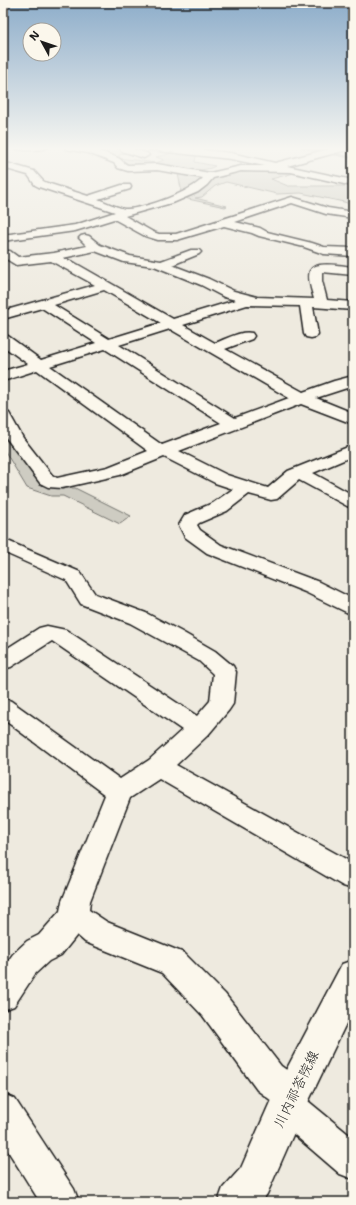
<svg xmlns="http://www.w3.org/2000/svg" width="356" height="1205" viewBox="0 0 356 1205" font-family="'Shantell Sans','Klee One',sans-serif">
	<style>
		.green { fill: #ceccc2; stroke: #75746f }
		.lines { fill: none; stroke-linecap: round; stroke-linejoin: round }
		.stream { stroke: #6f6d69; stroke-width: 2.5 }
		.minor-casing { stroke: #1c1c1c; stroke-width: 3 }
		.major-casing { stroke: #1c1c1c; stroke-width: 3 }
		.minor { fill: #fbf7ec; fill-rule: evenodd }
		.major { fill: #fbf7ec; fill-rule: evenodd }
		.labels { text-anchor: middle; stroke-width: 4; stroke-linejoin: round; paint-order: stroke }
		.near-street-label { font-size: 14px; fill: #1c1c1c; stroke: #fbf7ec }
	</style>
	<rect width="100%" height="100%" fill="#eeeadf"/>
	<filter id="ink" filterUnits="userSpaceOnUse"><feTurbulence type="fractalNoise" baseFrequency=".025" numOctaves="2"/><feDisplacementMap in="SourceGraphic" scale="8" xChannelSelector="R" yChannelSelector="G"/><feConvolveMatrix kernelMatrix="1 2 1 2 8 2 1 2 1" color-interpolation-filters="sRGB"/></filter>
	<g filter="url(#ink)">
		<g class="green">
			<path d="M 76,147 L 123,148 L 134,154 L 126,153 L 119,155 L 119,158 L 156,163 L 164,160 L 156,157 L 177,152 L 198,155 L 196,156 L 195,162 L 215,166 C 205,174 142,171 128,166 C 110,160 95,151 76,147 Z"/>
			<path d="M 263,164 L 298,172 L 271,179 L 288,186 L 350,186 L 353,188 L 353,205 L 344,202 L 301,193 L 277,194 L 226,182 L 215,186 L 202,197 L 195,198 L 227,206 L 225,207 L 188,199 L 180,194 L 181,188 L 178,174 L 207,172 L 232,169 L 237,166 Z"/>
			<path d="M 4,432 L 35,478 L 46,485 L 57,488 L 75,488 L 131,516 L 120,524 L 63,496 L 51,496 L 27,488 L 3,448 L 3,433 Z"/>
		</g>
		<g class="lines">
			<path class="stream" d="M 301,147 L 353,158"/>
			<defs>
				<g id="minor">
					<path d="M 11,147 L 48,147 C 44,151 15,151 11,147 Z"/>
					<path d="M 65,147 C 84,147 100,150 118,158 C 122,160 124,164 128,165 L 157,164 L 210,173 L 241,166 L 265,166 L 231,159 L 150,150 L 146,147 L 175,147 L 231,153 L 275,163 L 336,147 L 351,147 L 350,149 L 287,166 L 353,180 L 353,186 L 291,172 L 241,171 L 213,178 L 207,185 L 198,192 L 175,202 L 125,216 L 153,232 L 159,234 L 176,234 L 292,197 L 328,208 L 353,212 L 353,218 L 326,214 L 292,203 L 235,222 L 260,228 L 267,232 L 312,243 L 324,247 L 353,248 L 353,256 L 324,254 L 304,247 L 259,236 L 252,233 L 224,226 L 177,240 L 158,240 L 145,236 L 114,219 L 75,231 L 3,241 L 3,235 L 75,225 L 115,212 L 39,187 L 35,185 L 28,175 L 3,168 L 3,162 L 34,171 L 43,181 L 47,183 L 88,196 L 122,185 L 130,185 L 131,187 L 130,189 L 98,199 C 103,201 123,210 127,209 C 146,208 191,192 203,178 L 157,170 L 128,171 L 118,168 L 114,163 L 88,153 L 66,149 Z"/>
					<path d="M 122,147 L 134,147 L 133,149 L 147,153 L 149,155 L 144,158 L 122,151 L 120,149 Z"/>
					<path d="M 85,235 L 89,236 L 100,245 L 130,256 L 161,261 L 191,250 L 199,250 L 201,252 L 199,254 L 172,265 L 209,279 L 234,291 L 257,297 L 314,299 C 312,291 307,279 310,271 C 314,260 344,266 353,267 L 353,275 L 322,272 L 322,281 L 327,300 L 353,302 L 353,310 L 313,307 L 318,334 L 316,337 L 311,338 L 306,337 L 304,334 L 300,306 L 247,305 L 183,325 L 215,343 C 226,339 241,330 252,333 L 254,336 L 252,339 L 225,349 L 303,392 L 334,381 L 353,376 L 353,386 L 316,398 L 353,413 L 353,424 L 301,404 L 179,451 L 227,475 L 268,488 L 288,471 L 353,445 L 353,456 L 313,473 L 353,495 L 353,508 L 347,506 L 299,480 L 277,499 L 271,500 L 249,494 L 227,511 L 199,523 L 197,525 L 200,530 L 221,545 L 319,582 L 353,599 L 353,614 L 346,612 L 305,592 L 207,553 L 185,537 L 179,525 L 185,515 L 213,503 L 233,489 L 215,483 L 164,457 L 120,475 L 62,488 L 48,487 L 40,483 L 7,439 L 3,432 L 3,411 L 9,413 L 23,438 L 52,475 L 57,478 L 108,467 L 148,451 L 37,370 L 3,381 L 3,371 L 28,364 L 3,346 L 3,335 L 8,336 L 41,360 L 96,343 L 42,308 L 3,319 L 3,311 L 95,285 L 51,261 L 16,265 L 3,257 L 3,251 L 10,251 L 18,257 L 54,253 L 87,246 L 79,238 L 81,236 ZM 95,251 L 124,262 L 154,266 L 201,285 L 224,297 L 236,300 L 173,319 L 75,263 L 63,258 ZM 104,290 L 161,323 L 109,339 L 54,305 ZM 170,329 L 289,398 L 235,418 L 119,345 ZM 105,349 L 221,423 L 162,445 L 50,366 Z"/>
					<path d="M 3,539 L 80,572 L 95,594 L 146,613 L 182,632 L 215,651 L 233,666 L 236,672 L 233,704 L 229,710 L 208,735 L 176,765 L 353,863 L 353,889 L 343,886 L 159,779 L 130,798 L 90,901 L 89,910 L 107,922 L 184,953 L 225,994 L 281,1066 L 305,1083 L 310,1095 L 308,1101 L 353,1138 L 353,1179 L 340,1174 L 275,1118 L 270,1106 L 272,1101 L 257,1090 L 203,1016 L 162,973 L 85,942 L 77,935 L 61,955 L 49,961 L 35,974 L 14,1006 L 3,1010 L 3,968 L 13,954 L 27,941 L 39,935 L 60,911 L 62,901 L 105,795 L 3,719 L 3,698 L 11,701 L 120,779 L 149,760 L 182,730 L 52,641 L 11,667 L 3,669 L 3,651 L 39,628 L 47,626 L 66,630 L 197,716 L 210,701 L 213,674 L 199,661 L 130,623 L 81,604 L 66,580 L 3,552 Z"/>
					<path d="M 3,1094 L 15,1099 L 74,1189 L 79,1202 L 40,1202 L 3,1143 Z"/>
				</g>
				<path id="major" d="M 353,960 L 353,1009 L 300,1119 L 267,1194 L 261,1202 L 218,1202 L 223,1188 L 241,1168 L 274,1093 L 342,964 Z"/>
			</defs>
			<use href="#minor" class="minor-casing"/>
			<use href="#major" class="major-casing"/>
			<use href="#minor" class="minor"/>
			<use href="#major" class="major"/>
		</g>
	</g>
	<linearGradient id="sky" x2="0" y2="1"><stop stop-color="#8dadca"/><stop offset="0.47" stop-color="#f7f6f1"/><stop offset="1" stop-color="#f7f6f1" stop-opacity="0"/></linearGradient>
	<rect width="356" height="316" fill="url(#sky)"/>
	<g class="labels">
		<g class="near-street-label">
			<text transform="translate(296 1089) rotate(-64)" y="5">川内祁答院線</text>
		</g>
	</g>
	<rect width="356" height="1205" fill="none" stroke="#fbf7ec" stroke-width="16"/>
	<rect x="8" y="8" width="340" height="1189" fill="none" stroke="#1c1c1c" stroke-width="1.5" filter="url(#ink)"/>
	<g transform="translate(42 42) rotate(310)"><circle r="19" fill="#fbf7ec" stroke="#a29f99"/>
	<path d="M0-3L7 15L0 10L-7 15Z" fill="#1c1c1c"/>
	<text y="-6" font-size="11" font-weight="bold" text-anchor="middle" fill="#1c1c1c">N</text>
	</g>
</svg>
